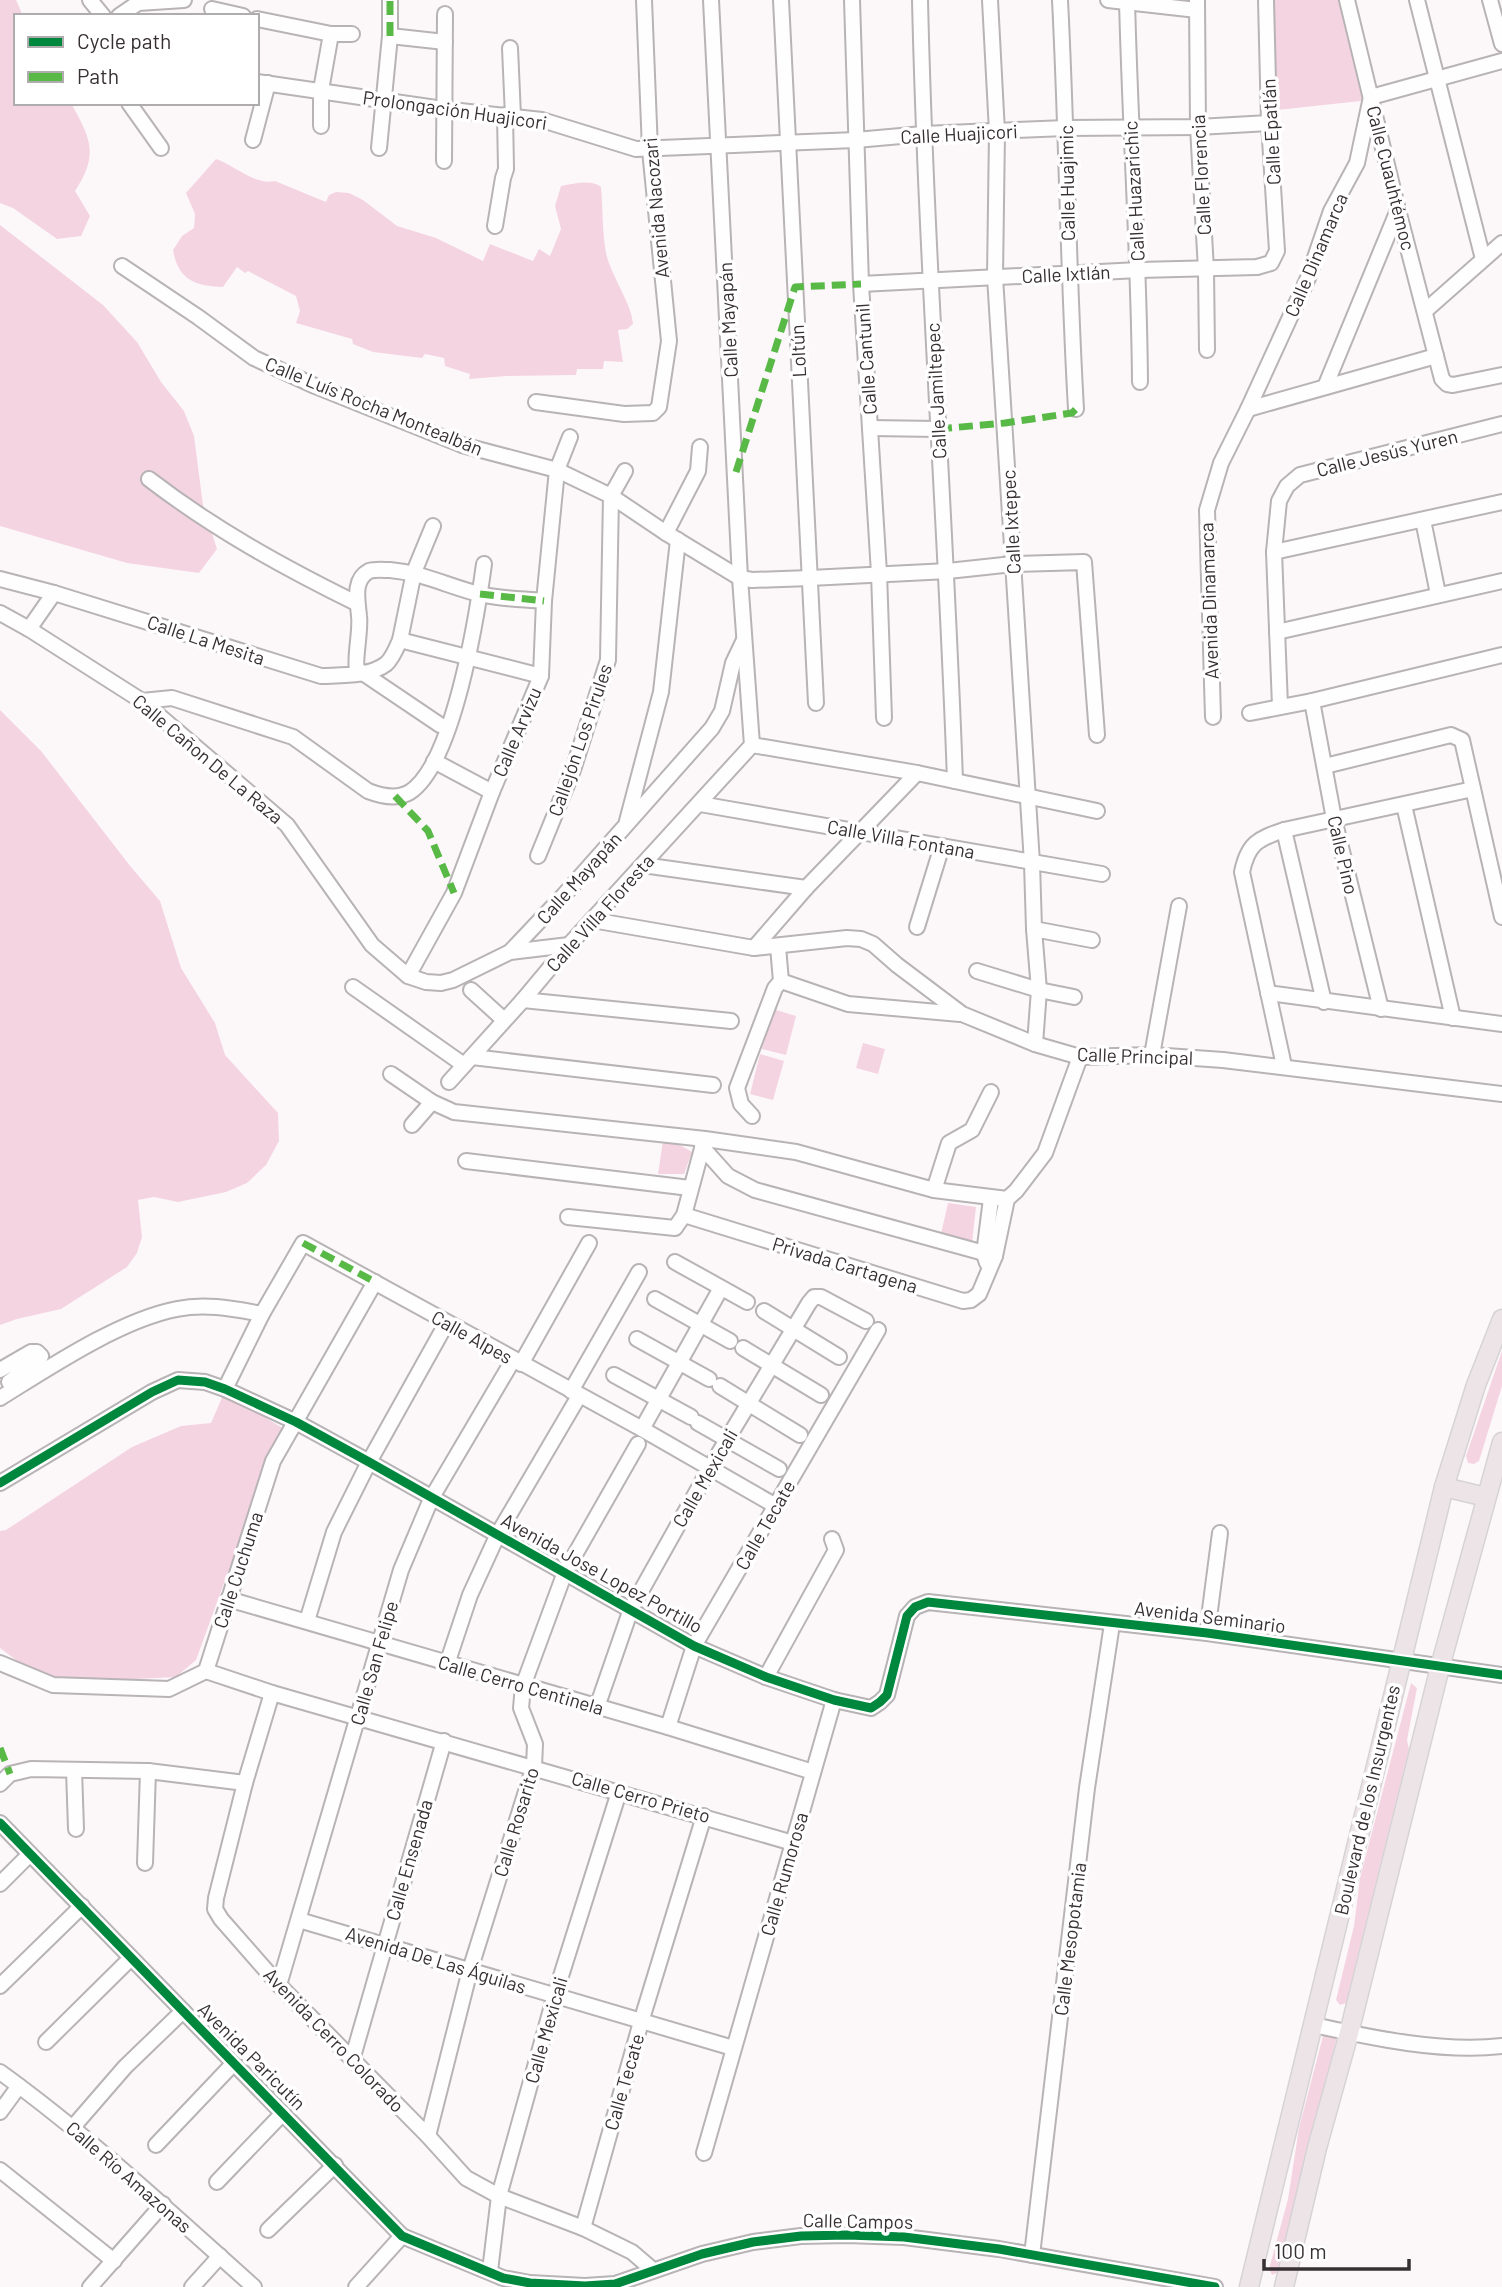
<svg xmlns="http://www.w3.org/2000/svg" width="1502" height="2287" viewBox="0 0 1502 2287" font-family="Barlow,sans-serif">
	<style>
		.green { fill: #f5d4e2 }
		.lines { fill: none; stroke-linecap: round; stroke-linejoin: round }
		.minor-casing { stroke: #b8b3b5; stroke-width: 18 }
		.major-casing { stroke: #d6d3d5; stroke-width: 21 }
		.minor { stroke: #fffefe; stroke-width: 14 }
		.major { stroke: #ede4e8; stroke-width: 18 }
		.quiet { stroke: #58b947; stroke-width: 7; stroke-dasharray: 14 7; stroke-linecap: butt }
		.cycleway-casing { stroke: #fff; stroke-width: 13 }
		.cycleway { stroke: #00873e; stroke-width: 9 }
		.labels { text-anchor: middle; stroke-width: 7; stroke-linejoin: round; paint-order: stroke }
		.street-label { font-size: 19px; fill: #373033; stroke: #fff }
	</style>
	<rect width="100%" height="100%" fill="#fcf8fa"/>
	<g class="green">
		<path d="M 0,0 L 16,0 L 23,16 L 16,16 L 16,103 L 71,103 C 91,139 99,155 75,191 L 90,216 L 81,236 L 57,239 L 13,208 L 0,203 Z"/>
		<path d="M 1274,0 L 1342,0 L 1365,91 L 1361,101 L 1277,110 Z"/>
		<path d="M 216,159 C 234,165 256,186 275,181 L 326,202 L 329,195 L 336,192 L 349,193 L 363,200 L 397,226 L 436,238 L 483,261 L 490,244 L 533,261 L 539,249 L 550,256 L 561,229 L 555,206 L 561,186 C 574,184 591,179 601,187 C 603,208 602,232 606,253 C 611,276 632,304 633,324 L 627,329 L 618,330 L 623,362 L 604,361 L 603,369 L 577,369 L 576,375 L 507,376 L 469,379 L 470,374 L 445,366 L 444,358 L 425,354 L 422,358 L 373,352 L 353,344 L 352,339 L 296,323 L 300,311 L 296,296 L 248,271 L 245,273 L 237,267 L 223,287 C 195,286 178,280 173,250 L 182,236 L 194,228 L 195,214 L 186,193 Z"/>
		<path d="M 0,225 L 103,305 L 137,342 L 161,382 L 184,411 L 194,436 L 203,505 L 217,549 L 199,573 L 127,563 L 0,526 Z"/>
		<path d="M 0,710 L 41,751 L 131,867 L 160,901 L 181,968 L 215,1023 L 225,1055 L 278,1113 L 279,1141 L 266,1165 L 247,1183 L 226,1192 L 178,1202 L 154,1197 L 138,1200 L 142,1237 L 137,1253 L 127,1267 L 61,1309 L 17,1319 L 0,1325 Z"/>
		<path d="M 773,1009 L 796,1016 L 786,1055 L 762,1049 Z"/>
		<path d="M 863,1043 L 885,1049 L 878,1074 L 856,1068 Z"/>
		<path d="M 760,1054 L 784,1061 L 773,1100 L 750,1094 Z"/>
		<path d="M 663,1141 L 678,1144 L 692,1152 L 684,1174 L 658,1174 Z"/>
		<path d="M 948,1203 L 976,1207 L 972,1243 L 940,1238 Z"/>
		<path d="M 1502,1351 L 1502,1386 L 1479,1461 L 1474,1464 L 1468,1463 L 1466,1456 Z"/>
		<path d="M 224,1393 L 286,1430 L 276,1440 L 196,1660 L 176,1677 L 115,1680 L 61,1679 L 24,1666 L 0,1648 L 0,1531 L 6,1530 L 132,1447 L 181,1426 L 211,1423 Z"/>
		<path d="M 1411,1683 L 1417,1688 L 1407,1740 L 1409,1749 L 1346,2003 L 1340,2005 L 1336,2000 L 1354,1926 L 1360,1878 Z"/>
		<path d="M 1324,2032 L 1330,2036 L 1337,2036 L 1279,2272 L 1272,2275 L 1269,2269 L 1288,2199 L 1299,2128 Z"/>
	</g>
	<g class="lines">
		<defs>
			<g id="minor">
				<path d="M 90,0 L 103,16"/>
				<path d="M 711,0 L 740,578 L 752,745"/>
				<path d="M 781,0 L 816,703"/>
				<path d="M 852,0 L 861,284 L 879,573 L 884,718"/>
				<path d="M 920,0 C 926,261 946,520 955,781"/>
				<path d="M 990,0 L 997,132 L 995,277 L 1032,863 L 1034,929 L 1039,990 L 1035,1044"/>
				<path d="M 1060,0 C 1067,136 1068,273 1076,409"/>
				<path d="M 1108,0 L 1197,10"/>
				<path d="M 1127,0 C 1130,127 1139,254 1140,382"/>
				<path d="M 1197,0 L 1198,127 L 1206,270 L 1207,350"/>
				<path d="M 1347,0 L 1398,210 L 1442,379 L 1447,384 L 1453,385 L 1502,375"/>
				<path d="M 1417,0 L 1483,259"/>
				<path d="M 1490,0 L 1502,44"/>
				<path d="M 212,9 L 243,16"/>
				<path d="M 119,16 L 138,3 L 184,0"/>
				<path d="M 257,19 L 331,34 L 352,34"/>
				<path d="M 390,36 L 445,42"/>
				<path d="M 510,48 L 513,116"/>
				<path d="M 257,82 L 443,109 L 542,120 L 636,149 L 856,140 L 923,134 L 1066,128 L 1198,127 L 1269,123"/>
				<path d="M 129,103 L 161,148"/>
				<path d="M 321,126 L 321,90 L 331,34"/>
				<path d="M 253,140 L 268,83"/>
				<path d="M 379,148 L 390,36 L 390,0"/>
				<path d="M 444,161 L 445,14"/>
				<path d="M 495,226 L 503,178 L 506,169 L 505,115"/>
				<path d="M 122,266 L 198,317 L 254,358 L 315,386 L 462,445 L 557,470 L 611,496 L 666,533 L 740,578 L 752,580 L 810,578 L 948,571 L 1013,564 L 1084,562 L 1097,735"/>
				<path d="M 861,284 L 1139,270 L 1257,267 L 1271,263 L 1277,251 L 1269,123 L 1266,0"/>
				<path d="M 1425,311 L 1502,243"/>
				<path d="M 1325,387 L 1398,210"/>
				<path d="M 536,402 L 624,414 L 653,413 L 659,407 L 669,341 L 650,150 L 644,0"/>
				<path d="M 1248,409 L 1436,356"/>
				<path d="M 870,428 L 938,429"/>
				<path d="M 149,479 C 214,529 283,567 356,603"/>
				<path d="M 1423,520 L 1438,594"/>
				<path d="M 666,533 L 698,471 L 700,447"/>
				<path d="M 1274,552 L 1502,502"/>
				<path d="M 0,579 L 54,593 L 321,676 C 340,675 369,677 386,664 C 392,659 397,647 400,640 L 414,572 L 433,526"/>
				<path d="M 0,613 L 29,629 L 142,701 L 287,825 L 372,945 L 408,976 L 426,982 L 441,983 L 453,980 L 510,952 L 564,895 L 712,728 L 722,711 L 733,663 L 744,640"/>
				<path d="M 29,629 L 54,593"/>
				<path d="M 1277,632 L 1502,581"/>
				<path d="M 400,640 L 541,676"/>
				<path d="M 142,701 L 172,698 L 293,737 L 368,791 C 381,796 397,800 410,792 C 454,763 477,615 484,564"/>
				<path d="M 1312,701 L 1334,819 L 1381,1009"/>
				<path d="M 1280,706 L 1274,552 L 1279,501 L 1287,486 L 1300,475 L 1502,424"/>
				<path d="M 1250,713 L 1312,701 L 1502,655"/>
				<path d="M 1213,717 L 1207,510 L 1221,463 L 1248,409 L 1308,278 L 1331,211 L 1357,163 L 1371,97 L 1502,61"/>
				<path d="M 440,725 L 357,669 C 354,661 361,630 359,616 C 358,602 352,580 369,571 C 375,569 384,570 390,570 C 424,573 447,586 479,594 C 500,599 523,599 544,601"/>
				<path d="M 752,745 L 917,773 L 1097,811"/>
				<path d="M 434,761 L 492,792"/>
				<path d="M 1325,766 L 1451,735 L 1462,740 L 1502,917"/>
				<path d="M 700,804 L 1102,874"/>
				<path d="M 1404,805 L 1453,1018"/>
				<path d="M 627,821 L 661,692 L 678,540"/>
				<path d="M 1284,830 L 1324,1002"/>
				<path d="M 538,856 L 573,770 L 608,660 L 611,496 L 625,471"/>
				<path d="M 643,865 L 806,888"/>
				<path d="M 592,920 L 754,948 L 847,938 L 861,939 L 873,944 L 897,965 L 962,1014 L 1035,1044 L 1080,1057 L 1152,1055 L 1223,1060 L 1502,1094"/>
				<path d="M 917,927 L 942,846"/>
				<path d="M 1034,929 L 1092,940"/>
				<path d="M 754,948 L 806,888 L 917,773"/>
				<path d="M 510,952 L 569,945"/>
				<path d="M 977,971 L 1039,990 L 1074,997"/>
				<path d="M 408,976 L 454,893 L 492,792 L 541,676 L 544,601 L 557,470 L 570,437"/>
				<path d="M 781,981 L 848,1004 L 960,1014"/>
				<path d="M 353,987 L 464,1065"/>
				<path d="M 471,990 L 504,1020"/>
				<path d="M 1268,993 L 1502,1024"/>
				<path d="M 523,1000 L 731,1021"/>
				<path d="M 1152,1055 L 1179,906"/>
				<path d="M 472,1057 L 713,1085"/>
				<path d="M 1284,1066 L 1242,872 C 1248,843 1258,839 1284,830 L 1473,789"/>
				<path d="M 391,1074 L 432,1102 L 454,1112 L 705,1139 L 796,1152 L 934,1190 L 1007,1199"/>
				<path d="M 449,1082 L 523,1000 L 569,945 L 752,745"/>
				<path d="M 752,1116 L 741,1104 L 737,1088 L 775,988 L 781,981 L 778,947"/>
				<path d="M 412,1125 L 432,1102"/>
				<path d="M 702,1147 L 728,1176 L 755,1190 L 995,1256"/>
				<path d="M 466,1161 L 690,1188"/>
				<path d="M 934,1190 L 949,1143 L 972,1130 L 991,1092"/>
				<path d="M 684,1215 L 963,1301 L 971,1300 L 979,1294 L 995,1256 L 1007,1199 L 1016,1191 L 1045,1153 L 1080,1057"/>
				<path d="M 568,1217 L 675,1228 L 684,1215 L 704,1141"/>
				<path d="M 675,1262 L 747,1302"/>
				<path d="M 987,1263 L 984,1254 L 991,1199"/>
				<path d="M 655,1299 L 730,1341"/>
				<path d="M 764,1311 L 839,1357"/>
				<path d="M 637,1339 L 709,1379"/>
				<path d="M 743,1348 L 821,1395"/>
				<path d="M 521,1364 L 589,1243"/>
				<path d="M 0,1370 L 31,1352 L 37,1352 L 41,1356 L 39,1360 L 9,1382"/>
				<path d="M 614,1375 L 691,1417"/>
				<path d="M 720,1386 L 800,1435"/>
				<path d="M 225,1389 L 262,1314 L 303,1243 L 642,1429 L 776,1506"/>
				<path d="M 571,1391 L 639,1272"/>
				<path d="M 0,1398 C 50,1367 120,1320 177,1309 C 206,1303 234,1309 262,1314"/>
				<path d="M 698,1423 L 779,1469"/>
				<path d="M 642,1429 L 721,1288"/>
				<path d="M 0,1483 L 152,1392 L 178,1380 L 205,1382 L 225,1389 L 296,1422 L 369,1462 L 694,1646 L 766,1677 L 834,1700 L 871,1708 L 880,1702 L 887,1695 L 907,1616 L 915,1607 L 928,1602 L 1207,1633 L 1502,1675"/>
				<path d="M 228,1599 L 668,1727 L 813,1772"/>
				<path d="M 307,1621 L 334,1532 L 369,1462 L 446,1324"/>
				<path d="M 1207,1633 L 1220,1533"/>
				<path d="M 0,1663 L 53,1685 L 169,1689 L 206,1671 L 273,1461 L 375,1282"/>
				<path d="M 447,1664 L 470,1595 L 498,1534 L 579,1396"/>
				<path d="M 206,1671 L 272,1693 L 793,1843"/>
				<path d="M 766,1677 L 836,1550 L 832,1539"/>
				<path d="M 272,1693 L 245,1783 L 216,1898 L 215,1909 L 221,1919 L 279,1985 L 428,2136 L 466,2178 L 499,2196 L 583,2228 L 632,2252 L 653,2270"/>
				<path d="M 597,1707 L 631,1609 L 710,1468 L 809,1303 L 814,1297 L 821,1297 L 866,1321"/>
				<path d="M 668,1727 L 694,1646 L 878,1330"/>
				<path d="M 74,1770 L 76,1829"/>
				<path d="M 0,1784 L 10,1774 L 31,1769 L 148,1771 L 245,1783"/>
				<path d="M 0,1823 L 402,2236 L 503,2278 L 530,2283 L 585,2286 L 615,2284 L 702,2254 L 753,2242 L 801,2236 L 847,2235 L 904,2237 L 999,2249 L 1215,2287"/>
				<path d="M 145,1863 L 148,1771"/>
				<path d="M 0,1884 L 30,1854"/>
				<path d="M 299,1920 L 733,2048"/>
				<path d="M 279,1985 L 401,1570 L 431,1499 L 513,1360"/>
				<path d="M 0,1986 L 82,1906"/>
				<path d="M 1314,2025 C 1372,2038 1443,2053 1502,2046"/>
				<path d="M 46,2042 L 131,1958"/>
				<path d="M 352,2060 L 444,1741"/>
				<path d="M 0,2072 C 90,2137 171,2213 254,2287"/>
				<path d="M 0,2112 L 19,2086"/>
				<path d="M 73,2127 L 125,2067 L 183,2011"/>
				<path d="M 428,2136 L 470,1970 L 534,1766 L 535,1744 L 521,1708 L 523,1686 L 565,1572 L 638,1444"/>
				<path d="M 156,2145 L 233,2064"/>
				<path d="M 704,2153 L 834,1700"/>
				<path d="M 0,2170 L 114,2261"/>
				<path d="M 217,2182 L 283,2113"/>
				<path d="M 583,2228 L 641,2022 L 704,1816"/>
				<path d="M 268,2230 L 335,2165"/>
				<path d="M 1032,2255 L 1087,1788 L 1112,1624"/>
				<path d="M 490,2271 L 499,2196 L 555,1995 L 619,1792"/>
				<path d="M 90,2287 L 163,2204"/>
				<path d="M 192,2287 L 220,2256"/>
				<path d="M 356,2287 L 402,2236"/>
			</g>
			<g id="major">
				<path d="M 1444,1487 L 1486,1497"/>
				<path d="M 1249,2287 L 1444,1487 L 1476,1385 L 1502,1319"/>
				<path d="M 1284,2287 L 1317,2148 L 1349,2033 L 1440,1667 L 1502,1442"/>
			</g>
		</defs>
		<use href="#minor" class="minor-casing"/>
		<use href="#major" class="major-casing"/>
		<use href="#minor" class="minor"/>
		<use href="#major" class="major"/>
		<g class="quiet">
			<path d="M 390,36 L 390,0"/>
			<path d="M 938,429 L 1005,423 L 1072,413 L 1076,409"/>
			<path d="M 736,472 L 795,287 L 861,284"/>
			<path d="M 480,594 L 544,601"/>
			<path d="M 395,796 L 428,831 L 454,893"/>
			<path d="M 303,1243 L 375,1282"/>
			<path d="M 0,1748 L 10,1774"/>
		</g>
		<defs>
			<g id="cycleway">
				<path d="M 0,1483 L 152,1392 L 178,1380 L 205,1382 L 225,1389 L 296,1422 L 369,1462 L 694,1646 L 766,1677 L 834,1700 L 871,1708 L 880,1702 L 887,1695 L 907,1616 L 915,1607 L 928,1602 L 1207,1633 L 1502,1675"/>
				<path d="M 0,1823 L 402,2236 L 503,2278 L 530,2283 L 585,2286 L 615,2284 L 702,2254 L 753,2242 L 801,2236 L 847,2235 L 904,2237 L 999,2249 L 1215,2287"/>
			</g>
		</defs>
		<use href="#cycleway" class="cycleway-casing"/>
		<use href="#cycleway" class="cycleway"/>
	</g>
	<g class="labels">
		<g class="street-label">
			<text transform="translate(455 110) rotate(8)" y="7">Prolongación Huajicori</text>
			<text transform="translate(1271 132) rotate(-93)" y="7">Calle Epatlán</text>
			<text transform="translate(959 134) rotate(-3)" y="7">Calle Huajicori</text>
			<text transform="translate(1201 175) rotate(-93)" y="7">Calle Florencia</text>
			<text transform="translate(1391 178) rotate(76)" y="7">Calle Cuauhtémoc</text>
			<text transform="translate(1067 183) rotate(-91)" y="7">Calle Huajimic</text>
			<text transform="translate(1134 191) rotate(-93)" y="7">Calle Huazarichic</text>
			<text transform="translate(656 208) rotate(-95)" y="7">Avenida Nacozari</text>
			<text transform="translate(1316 255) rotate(-67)" y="7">Calle Dinamarca</text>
			<text transform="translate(1066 274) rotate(-3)" y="7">Calle Ixtlán</text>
			<text transform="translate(728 320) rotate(-93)" y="7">Calle Mayapán</text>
			<text transform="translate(798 351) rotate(-93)" y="7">Loltún</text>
			<text transform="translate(866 359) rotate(-94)" y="7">Calle Cantunil</text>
			<text transform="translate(936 391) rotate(-93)" y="7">Calle Jamiltepec</text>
			<text transform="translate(374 406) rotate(22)" y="7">Calle Luís Rocha Montealbán</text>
			<text transform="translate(1387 453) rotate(-14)" y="7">Calle Jesús Yuren</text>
			<text transform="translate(1011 522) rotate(-93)" y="7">Calle Ixtepec</text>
			<text transform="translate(1209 601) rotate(-92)" y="7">Avenida Dinamarca</text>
			<text transform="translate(206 640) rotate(18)" y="7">Calle La Mesita</text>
			<text transform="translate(517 732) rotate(-67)" y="7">Calle Arvizu</text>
			<text transform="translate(580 740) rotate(-71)" y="7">Callejón Los Pirules</text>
			<text transform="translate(208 759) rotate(40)" y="7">Calle Cañon De La Raza</text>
			<text transform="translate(901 839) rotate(10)" y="7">Calle Villa Fontana</text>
			<text transform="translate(1343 855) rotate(77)" y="7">Calle Pino</text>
			<text transform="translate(579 878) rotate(-48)" y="7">Calle Mayapán</text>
			<text transform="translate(600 913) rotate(-48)" y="7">Calle Villa Floresta</text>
			<text transform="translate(1135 1056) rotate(2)" y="7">Calle Principal</text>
			<text transform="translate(845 1265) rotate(17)" y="7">Privada Cartagena</text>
			<text transform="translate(472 1337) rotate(29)" y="7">Calle Alpes</text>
			<text transform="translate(705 1478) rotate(-60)" y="7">Calle Mexicali</text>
			<text transform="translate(765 1525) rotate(-60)" y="7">Calle Tecate</text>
			<text transform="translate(238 1570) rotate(-72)" y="7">Calle Cuchuma</text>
			<text transform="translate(602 1573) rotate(29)" y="7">Avenida Jose Lopez Portillo</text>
			<text transform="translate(1210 1617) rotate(7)" y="7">Avenida Seminario</text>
			<text transform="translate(374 1663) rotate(-74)" y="7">Calle San Felipe</text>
			<text transform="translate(521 1685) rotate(16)" y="7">Calle Cerro Centinela</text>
			<text transform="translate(641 1797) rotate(16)" y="7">Calle Cerro Prieto</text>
			<text transform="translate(1367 1800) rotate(-77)" y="7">Boulevard de los Insurgentes</text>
			<text transform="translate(516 1822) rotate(-73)" y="7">Calle Rosarito</text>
			<text transform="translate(409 1860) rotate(-74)" y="7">Calle Ensenada</text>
			<text transform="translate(784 1874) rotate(-74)" y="7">Calle Rumorosa</text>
			<text transform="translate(1070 1939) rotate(-83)" y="7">Calle Mesopotamia</text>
			<text transform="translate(436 1960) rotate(17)" y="7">Avenida De Las Águilas</text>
			<text transform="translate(546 2030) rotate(-74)" y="7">Calle Mexicali</text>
			<text transform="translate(334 2040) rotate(46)" y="7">Avenida Cerro Colorado</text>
			<text transform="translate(252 2056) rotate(45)" y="7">Avenida Paricutín</text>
			<text transform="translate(624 2082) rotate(-74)" y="7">Calle Tecate</text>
			<text transform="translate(129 2177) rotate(41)" y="7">Calle Río Amazonas</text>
			<text transform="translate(858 2221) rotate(1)" y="7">Calle Campos</text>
		</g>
	</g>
	<rect x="14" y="14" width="245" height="91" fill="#ffffff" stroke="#afacad" stroke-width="2"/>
	<rect x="28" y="37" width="35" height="10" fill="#00873e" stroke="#afacad" stroke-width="2"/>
	<text x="77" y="49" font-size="21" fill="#373033">Cycle path</text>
	<rect x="28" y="72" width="35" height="10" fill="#58b947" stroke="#afacad" stroke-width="2"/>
	<text x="77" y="84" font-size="21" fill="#373033">Path</text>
	<path d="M1264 2259v10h145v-10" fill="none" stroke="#373033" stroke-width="3.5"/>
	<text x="1274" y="2259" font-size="21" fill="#373033" stroke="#ffffff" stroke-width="5" paint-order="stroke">100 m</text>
</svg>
